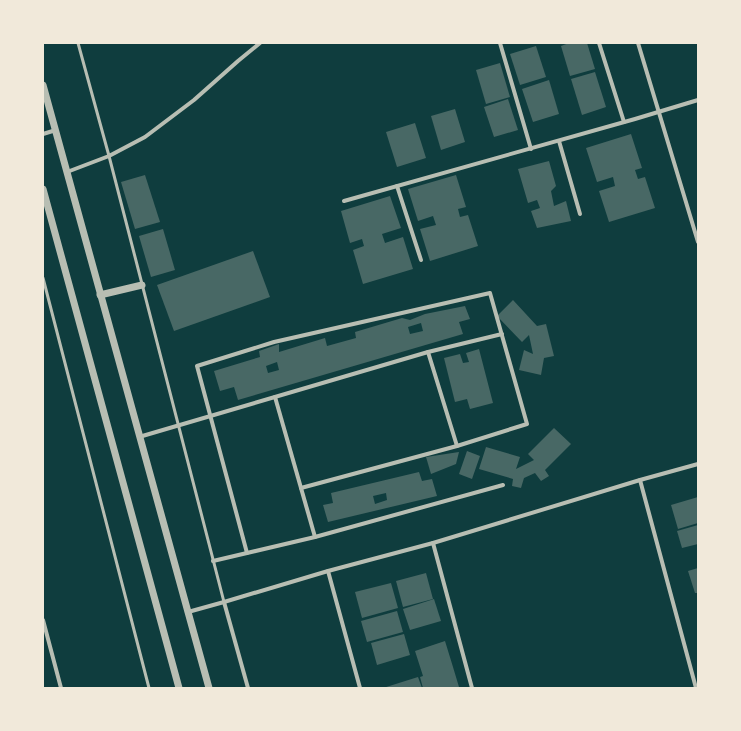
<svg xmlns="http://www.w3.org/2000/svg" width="741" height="731" viewBox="0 0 741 731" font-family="'Fira Sans Condensed',sans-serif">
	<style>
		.building { fill: #486865; fill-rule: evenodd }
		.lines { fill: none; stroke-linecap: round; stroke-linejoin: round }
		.service { stroke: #b8beb3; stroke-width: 3 }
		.minor { stroke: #b8beb3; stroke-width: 4 }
		.tertiary { stroke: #b8beb3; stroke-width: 7 }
	</style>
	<rect width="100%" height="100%" fill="#0f3d3e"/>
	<g class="building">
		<path d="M 569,43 L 587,43 L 595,69 L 570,76 L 561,46 Z"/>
		<path d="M 536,46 L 546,77 L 520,85 L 510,54 Z"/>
		<path d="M 500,63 L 510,97 L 486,104 L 476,70 Z"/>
		<path d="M 595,72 L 606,107 L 582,115 L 571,79 Z"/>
		<path d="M 549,80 L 559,114 L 533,122 L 522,89 Z"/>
		<path d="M 508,99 L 518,130 L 494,137 L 484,107 Z"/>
		<path d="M 455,109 L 465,142 L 441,150 L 431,116 Z"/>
		<path d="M 415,123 L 426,158 L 397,167 L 386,132 Z"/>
		<path d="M 631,134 L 642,168 L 635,170 L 638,179 L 645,177 L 655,208 L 609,222 L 599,191 L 615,186 L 613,177 L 597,182 L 586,148 Z"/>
		<path d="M 549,161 L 556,186 L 551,191 L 554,206 L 566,201 L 571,221 L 537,228 L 531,211 L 540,208 L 537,200 L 528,203 L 518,169 Z"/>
		<path d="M 145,175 L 160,222 L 135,229 L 121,182 Z"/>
		<path d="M 456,175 L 466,207 L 458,209 L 460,217 L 468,215 L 478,246 L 430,261 L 420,229 L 436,225 L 433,216 L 418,221 L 408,189 Z"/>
		<path d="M 390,196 L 401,228 L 382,234 L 385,243 L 403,237 L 413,269 L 363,284 L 353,250 L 364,246 L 362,239 L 350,243 L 341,211 Z"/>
		<path d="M 163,229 L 175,270 L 151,277 L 139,236 Z"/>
		<path d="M 253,251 L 270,297 L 174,331 L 157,285 Z"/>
		<path d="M 513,300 L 537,326 L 546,324 L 554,356 L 544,358 L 541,375 L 519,370 L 524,350 L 533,354 L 529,335 L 522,342 L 497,316 Z"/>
		<path d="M 465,306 L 470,319 L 459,322 L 463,334 L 238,400 L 234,387 L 220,391 L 214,371 L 260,357 L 259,351 L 279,344 L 279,352 L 325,338 L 327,346 L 356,338 L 355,332 L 402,318 L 410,320 L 425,314 ZM 421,323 L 423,331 L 410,334 L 408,327 ZM 277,362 L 279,370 L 268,373 L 266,366 Z"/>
		<path d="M 479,349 L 493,403 L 470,409 L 467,399 L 455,402 L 444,358 L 460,354 L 463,363 L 469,362 L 466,353 Z"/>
		<path d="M 554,428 L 571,444 L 545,470 L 549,476 L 541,481 L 535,473 L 524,478 L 521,488 L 512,486 L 513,479 L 479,469 L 486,447 L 520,457 L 516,469 L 534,460 L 528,454 Z"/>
		<path d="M 467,451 L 480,456 L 472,479 L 459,474 Z"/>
		<path d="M 459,452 L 456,464 L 431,474 L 426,457 Z"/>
		<path d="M 419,472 L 422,481 L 432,479 L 437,496 L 328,522 L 323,505 L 333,503 L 331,493 ZM 386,493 L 387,500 L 375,504 L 373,496 Z"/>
		<path d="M 698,497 L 698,523 L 678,529 L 671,505 Z"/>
		<path d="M 698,525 L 698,544 L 682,548 L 677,531 Z"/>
		<path d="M 698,568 L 698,593 L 695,593 L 688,571 Z"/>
		<path d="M 426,573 L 433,599 L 403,607 L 396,581 Z"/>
		<path d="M 391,583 L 398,608 L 362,618 L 355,592 Z"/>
		<path d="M 434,599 L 441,621 L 410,630 L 403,609 Z"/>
		<path d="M 397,611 L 403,632 L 367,642 L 361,621 Z"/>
		<path d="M 404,634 L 410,655 L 377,665 L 371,643 Z"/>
		<path d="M 445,641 L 453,667 L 434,672 L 453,667 L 459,687 L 454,688 L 423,688 L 420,677 L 423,676 L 415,651 Z"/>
		<path d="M 418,677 L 422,688 L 383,688 Z"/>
	</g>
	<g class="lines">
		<g class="service">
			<path d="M 78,43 L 109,156 L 224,602"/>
			<path d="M 43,278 L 149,688"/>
		</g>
		<g class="minor">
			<path d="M 500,43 L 531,149"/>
			<path d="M 599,43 L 624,122"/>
			<path d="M 638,43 L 698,242"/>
			<path d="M 43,134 L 56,130"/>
			<path d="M 559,141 L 580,214"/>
			<path d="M 67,172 L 109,156 L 145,137 L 194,100 L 238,61 L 260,43"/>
			<path d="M 397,186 L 421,260"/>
			<path d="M 344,201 L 635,119 L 698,100"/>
			<path d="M 428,352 L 457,446"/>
			<path d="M 275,397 L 315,537"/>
			<path d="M 139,437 L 428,352 L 502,334"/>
			<path d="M 640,480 L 696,688"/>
			<path d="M 433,543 L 472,688"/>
			<path d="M 247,553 L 197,366 L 274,342 L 490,293 L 527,424 L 457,446 L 301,488"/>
			<path d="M 213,561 L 315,537 L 503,485"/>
			<path d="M 328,571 L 360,688"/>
			<path d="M 224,602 L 248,688"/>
			<path d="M 188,612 L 224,602 L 328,571 L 433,543 L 640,480 L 698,464"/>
			<path d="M 43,620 L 61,688"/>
		</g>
		<g class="tertiary">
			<path d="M 43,85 L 188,612 L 209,688"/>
			<path d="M 43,189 L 179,688"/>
			<path d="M 100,295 L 142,285"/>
		</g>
	</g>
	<rect width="741" height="731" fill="none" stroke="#f1e9da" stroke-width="88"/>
</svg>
